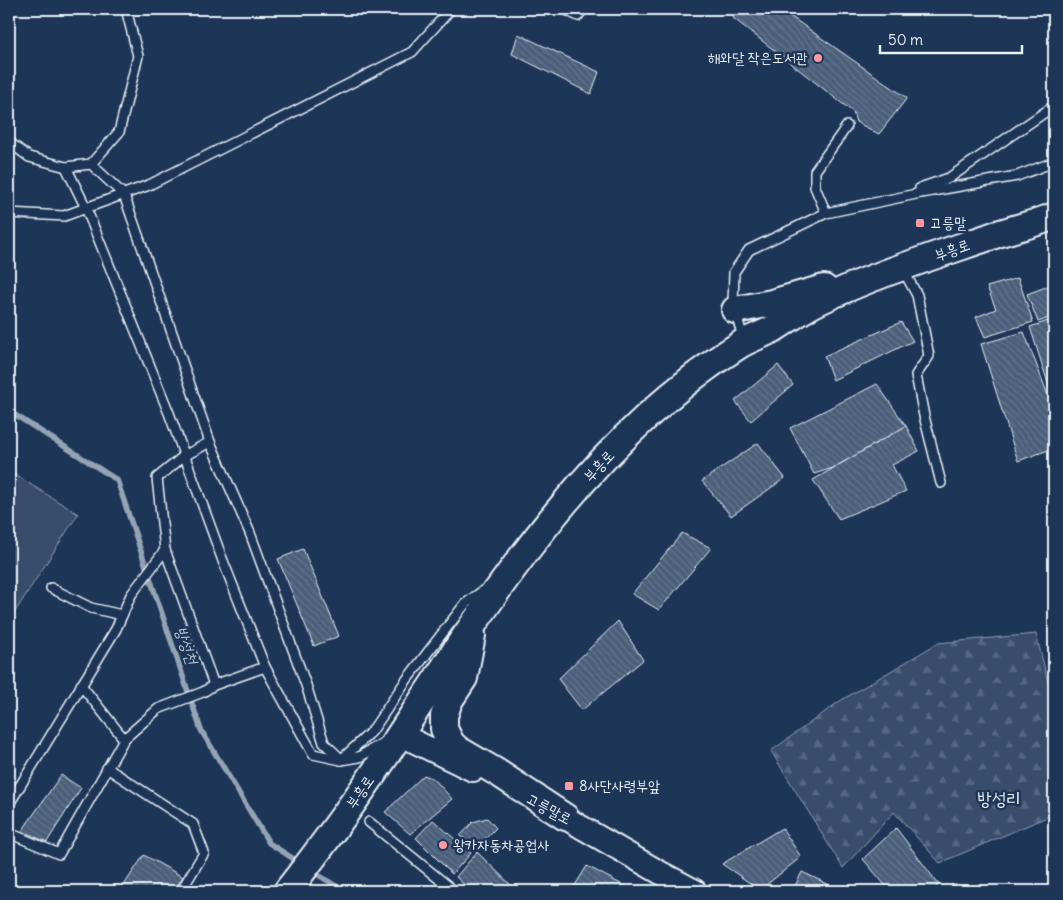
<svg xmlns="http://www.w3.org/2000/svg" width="1063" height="900" viewBox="0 0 1063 900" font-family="Delius,'Poor Story',sans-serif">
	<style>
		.grass { fill: #374d6c; stroke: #909fb2 }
		.forest { fill: url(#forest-firs); stroke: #909fb2 }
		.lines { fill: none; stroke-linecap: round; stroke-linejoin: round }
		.stream { stroke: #95a4b5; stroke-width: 5.5 }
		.building { fill: url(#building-back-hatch); stroke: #e8f1f8 }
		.service-casing { stroke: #e8f1f8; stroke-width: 12 }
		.tertiary-casing { stroke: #e8f1f8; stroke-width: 26 }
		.secondary-casing { stroke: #e8f1f8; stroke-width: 30 }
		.service { stroke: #1d3557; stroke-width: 9 }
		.tertiary { stroke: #1d3557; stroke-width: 22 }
		.secondary { stroke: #1d3557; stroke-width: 26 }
		.poi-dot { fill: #ff9aa2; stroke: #1d3557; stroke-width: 2 }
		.labels { text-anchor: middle; stroke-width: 5; stroke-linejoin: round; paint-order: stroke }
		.poi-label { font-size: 15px; fill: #e8f1f8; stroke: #1d3557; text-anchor: start }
		.street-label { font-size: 15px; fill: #e8f1f8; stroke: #1d3557 }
		.water-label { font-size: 16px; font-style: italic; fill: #b7c4d1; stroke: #1d3557 }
		.quarter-label { font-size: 18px; fill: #e8f1f8; stroke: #1d3557 }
	</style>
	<defs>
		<pattern id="forest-firs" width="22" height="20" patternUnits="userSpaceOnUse" patternTransform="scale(1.25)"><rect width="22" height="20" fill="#374d6c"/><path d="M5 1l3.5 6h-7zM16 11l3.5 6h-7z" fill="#546782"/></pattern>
		<pattern id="building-back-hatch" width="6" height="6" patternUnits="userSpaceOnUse" patternTransform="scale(1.25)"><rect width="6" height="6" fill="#495e7a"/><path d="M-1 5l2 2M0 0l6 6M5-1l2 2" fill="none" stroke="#63768e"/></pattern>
	</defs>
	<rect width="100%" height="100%" fill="#1d3557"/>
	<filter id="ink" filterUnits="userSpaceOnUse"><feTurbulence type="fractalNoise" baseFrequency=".02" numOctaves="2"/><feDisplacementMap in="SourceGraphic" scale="10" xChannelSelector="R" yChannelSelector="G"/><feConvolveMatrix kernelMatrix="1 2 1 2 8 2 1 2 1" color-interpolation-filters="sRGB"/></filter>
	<g filter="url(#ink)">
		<path class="grass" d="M 9,471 L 78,514 L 9,621 Z"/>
		<path class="forest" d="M 1036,634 L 1054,706 L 1054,814 L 940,863 L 894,812 L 843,868 L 771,751 L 840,701 L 938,643 Z"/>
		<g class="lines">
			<g class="stream">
				<path d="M 9,411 L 117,480 L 201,730 L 269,843 L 300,863"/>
				<path d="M 312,871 L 344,891"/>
			</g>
		</g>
		<g class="building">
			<path d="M 741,9 L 780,9 L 907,98 L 879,134 L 856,122 L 853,112 L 733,18 Z"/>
			<path d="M 518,34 L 599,72 L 591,94 L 512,54 Z"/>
			<path d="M 1018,278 L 1033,322 L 985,337 L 976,317 L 996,309 L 987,287 Z"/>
			<path d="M 1054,284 L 1054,316 L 1038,322 L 1027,294 Z"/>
			<path d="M 1054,319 L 1054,402 L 1030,327 Z"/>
			<path d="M 901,322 L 913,341 L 833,380 L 824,356 Z"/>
			<path d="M 1024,332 L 1054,411 L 1054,448 L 1018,461 L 981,344 Z"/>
			<path d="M 778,365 L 793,385 L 751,421 L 735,401 Z"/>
			<path d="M 877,384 L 906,426 L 833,468 L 814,474 L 790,428 Z"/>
			<path d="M 906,426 L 919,451 L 892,465 L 906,491 L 839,519 L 813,480 Z"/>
			<path d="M 758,443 L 785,478 L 731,516 L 702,481 Z"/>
			<path d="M 682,533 L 711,548 L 659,610 L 632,594 Z"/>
			<path d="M 303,549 L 339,636 L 314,646 L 278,559 Z"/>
			<path d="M 618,621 L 643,660 L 582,710 L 558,679 Z"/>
			<path d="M 61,775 L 81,788 L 47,842 L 22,831 Z"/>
			<path d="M 424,775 L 434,779 L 452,799 L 410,834 L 385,812 Z"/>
			<path d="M 487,818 L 496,828 L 477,847 L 460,836 L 473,822 Z"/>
			<path d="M 433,820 L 471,853 L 452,874 L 416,838 Z"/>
			<path d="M 782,828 L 801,857 L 760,890 L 722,864 Z"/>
			<path d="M 896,828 L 939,885 L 930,891 L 890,891 L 863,859 Z"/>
			<path d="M 477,852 L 517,891 L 471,891 L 456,877 Z"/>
			<path d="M 144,855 L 183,877 L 174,891 L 120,891 Z"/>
			<path d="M 587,866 L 634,891 L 583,891 L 574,887 Z"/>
			<path d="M 802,872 L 834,887 L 833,891 L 798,891 L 794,888 Z"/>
		</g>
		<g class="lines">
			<defs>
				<g id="service">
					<path d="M 564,9 L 578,16 L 583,9"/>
					<path d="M 9,142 L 29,157 L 66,167 L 91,164 L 119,132 L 138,56 L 126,9"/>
					<path d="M 91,164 L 124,195 L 210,442 L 250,533 L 306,685 L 324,743 L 341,759"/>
					<path d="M 66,167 L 86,208 L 169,413 L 223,561 L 265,667 L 313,754 L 341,760 L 359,757 L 385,742"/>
					<path d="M 920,188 L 949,178 L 1054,106"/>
					<path d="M 9,213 L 64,216 L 149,185 L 412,52 L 451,9"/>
					<path d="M 826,213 L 815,187 L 815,171 L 847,126"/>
					<path d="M 902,268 L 917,295 L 929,356 L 916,375 L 924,416 L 941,483"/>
					<path d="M 744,341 L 733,304 L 734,272 L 749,250 L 826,213 L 921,193 L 1017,176 L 1054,162"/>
					<path d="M 165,550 L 214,685"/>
					<path d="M 51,588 L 91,608 L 122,615"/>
					<path d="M 124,739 L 158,709 L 203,692 L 214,685 L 265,667"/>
					<path d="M 341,760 L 372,731 L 405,682 L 465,604 L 488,587"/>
					<path d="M 107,768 L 193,824 L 204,853 L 181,891"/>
					<path d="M 9,804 L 116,629 L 131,595 L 165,550 L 157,478 L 184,456 L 210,442"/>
					<path d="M 369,822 L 454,891"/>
					<path d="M 9,833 L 59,854 L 124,739 L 81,685"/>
				</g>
				<g id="tertiary">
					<path d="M 399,734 L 473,770"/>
					<path d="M 550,809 L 659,872 L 695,891"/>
				</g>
				<g id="secondary">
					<path d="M 735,310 L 772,303 L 824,288"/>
					<path d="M 472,635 L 464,678 L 449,701 L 444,716 L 444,729 L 451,743 L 457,749 L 498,773 L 565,817"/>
					<path d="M 287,891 C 322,847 355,801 387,754 C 485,606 587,440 741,344 C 752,338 764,334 775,328 C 788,320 801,310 815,303 C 871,276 931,257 989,237 C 1010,229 1033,225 1054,216"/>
				</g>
			</defs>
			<use href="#service" class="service-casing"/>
			<use href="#tertiary" class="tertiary-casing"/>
			<use href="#secondary" class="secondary-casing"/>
			<use href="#service" class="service"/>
			<use href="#tertiary" class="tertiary"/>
			<use href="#secondary" class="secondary"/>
		</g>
	</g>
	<g class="poi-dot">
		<circle cx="818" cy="58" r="5"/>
		<rect x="915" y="218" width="10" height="10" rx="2.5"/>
		<rect x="564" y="781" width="10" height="10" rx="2.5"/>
		<circle cx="443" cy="845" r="5"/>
	</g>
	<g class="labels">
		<g class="poi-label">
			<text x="808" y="63" text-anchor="end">해와달 작은도서관</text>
			<text x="930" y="228">고릉말</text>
			<text x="579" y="791">8사단사령부앞</text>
			<text x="453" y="850">왕카자동차공업사</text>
		</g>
		<g class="street-label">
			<text transform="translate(952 250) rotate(-20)" y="5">부흥로</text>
			<text transform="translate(599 466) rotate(-47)" y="5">부흥로</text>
			<text transform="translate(360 792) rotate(-55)" y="5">부흥로</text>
			<text transform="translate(549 809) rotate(28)" y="5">고릉말로</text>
		</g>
		<g class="water-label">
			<text transform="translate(187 645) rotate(71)" y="6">방성천</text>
		</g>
		<g class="quarter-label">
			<text x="999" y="805">방성리</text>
		</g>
	</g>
	<rect width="1063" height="900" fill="none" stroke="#1d3557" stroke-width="30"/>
	<rect x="15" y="15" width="1033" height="870" fill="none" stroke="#e8f1f8" stroke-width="2" filter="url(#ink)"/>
	<path d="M880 45v8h142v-8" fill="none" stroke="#e8f1f8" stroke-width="2.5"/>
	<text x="888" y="45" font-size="15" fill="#e8f1f8" stroke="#1d3557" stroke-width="4" paint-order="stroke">50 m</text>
</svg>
